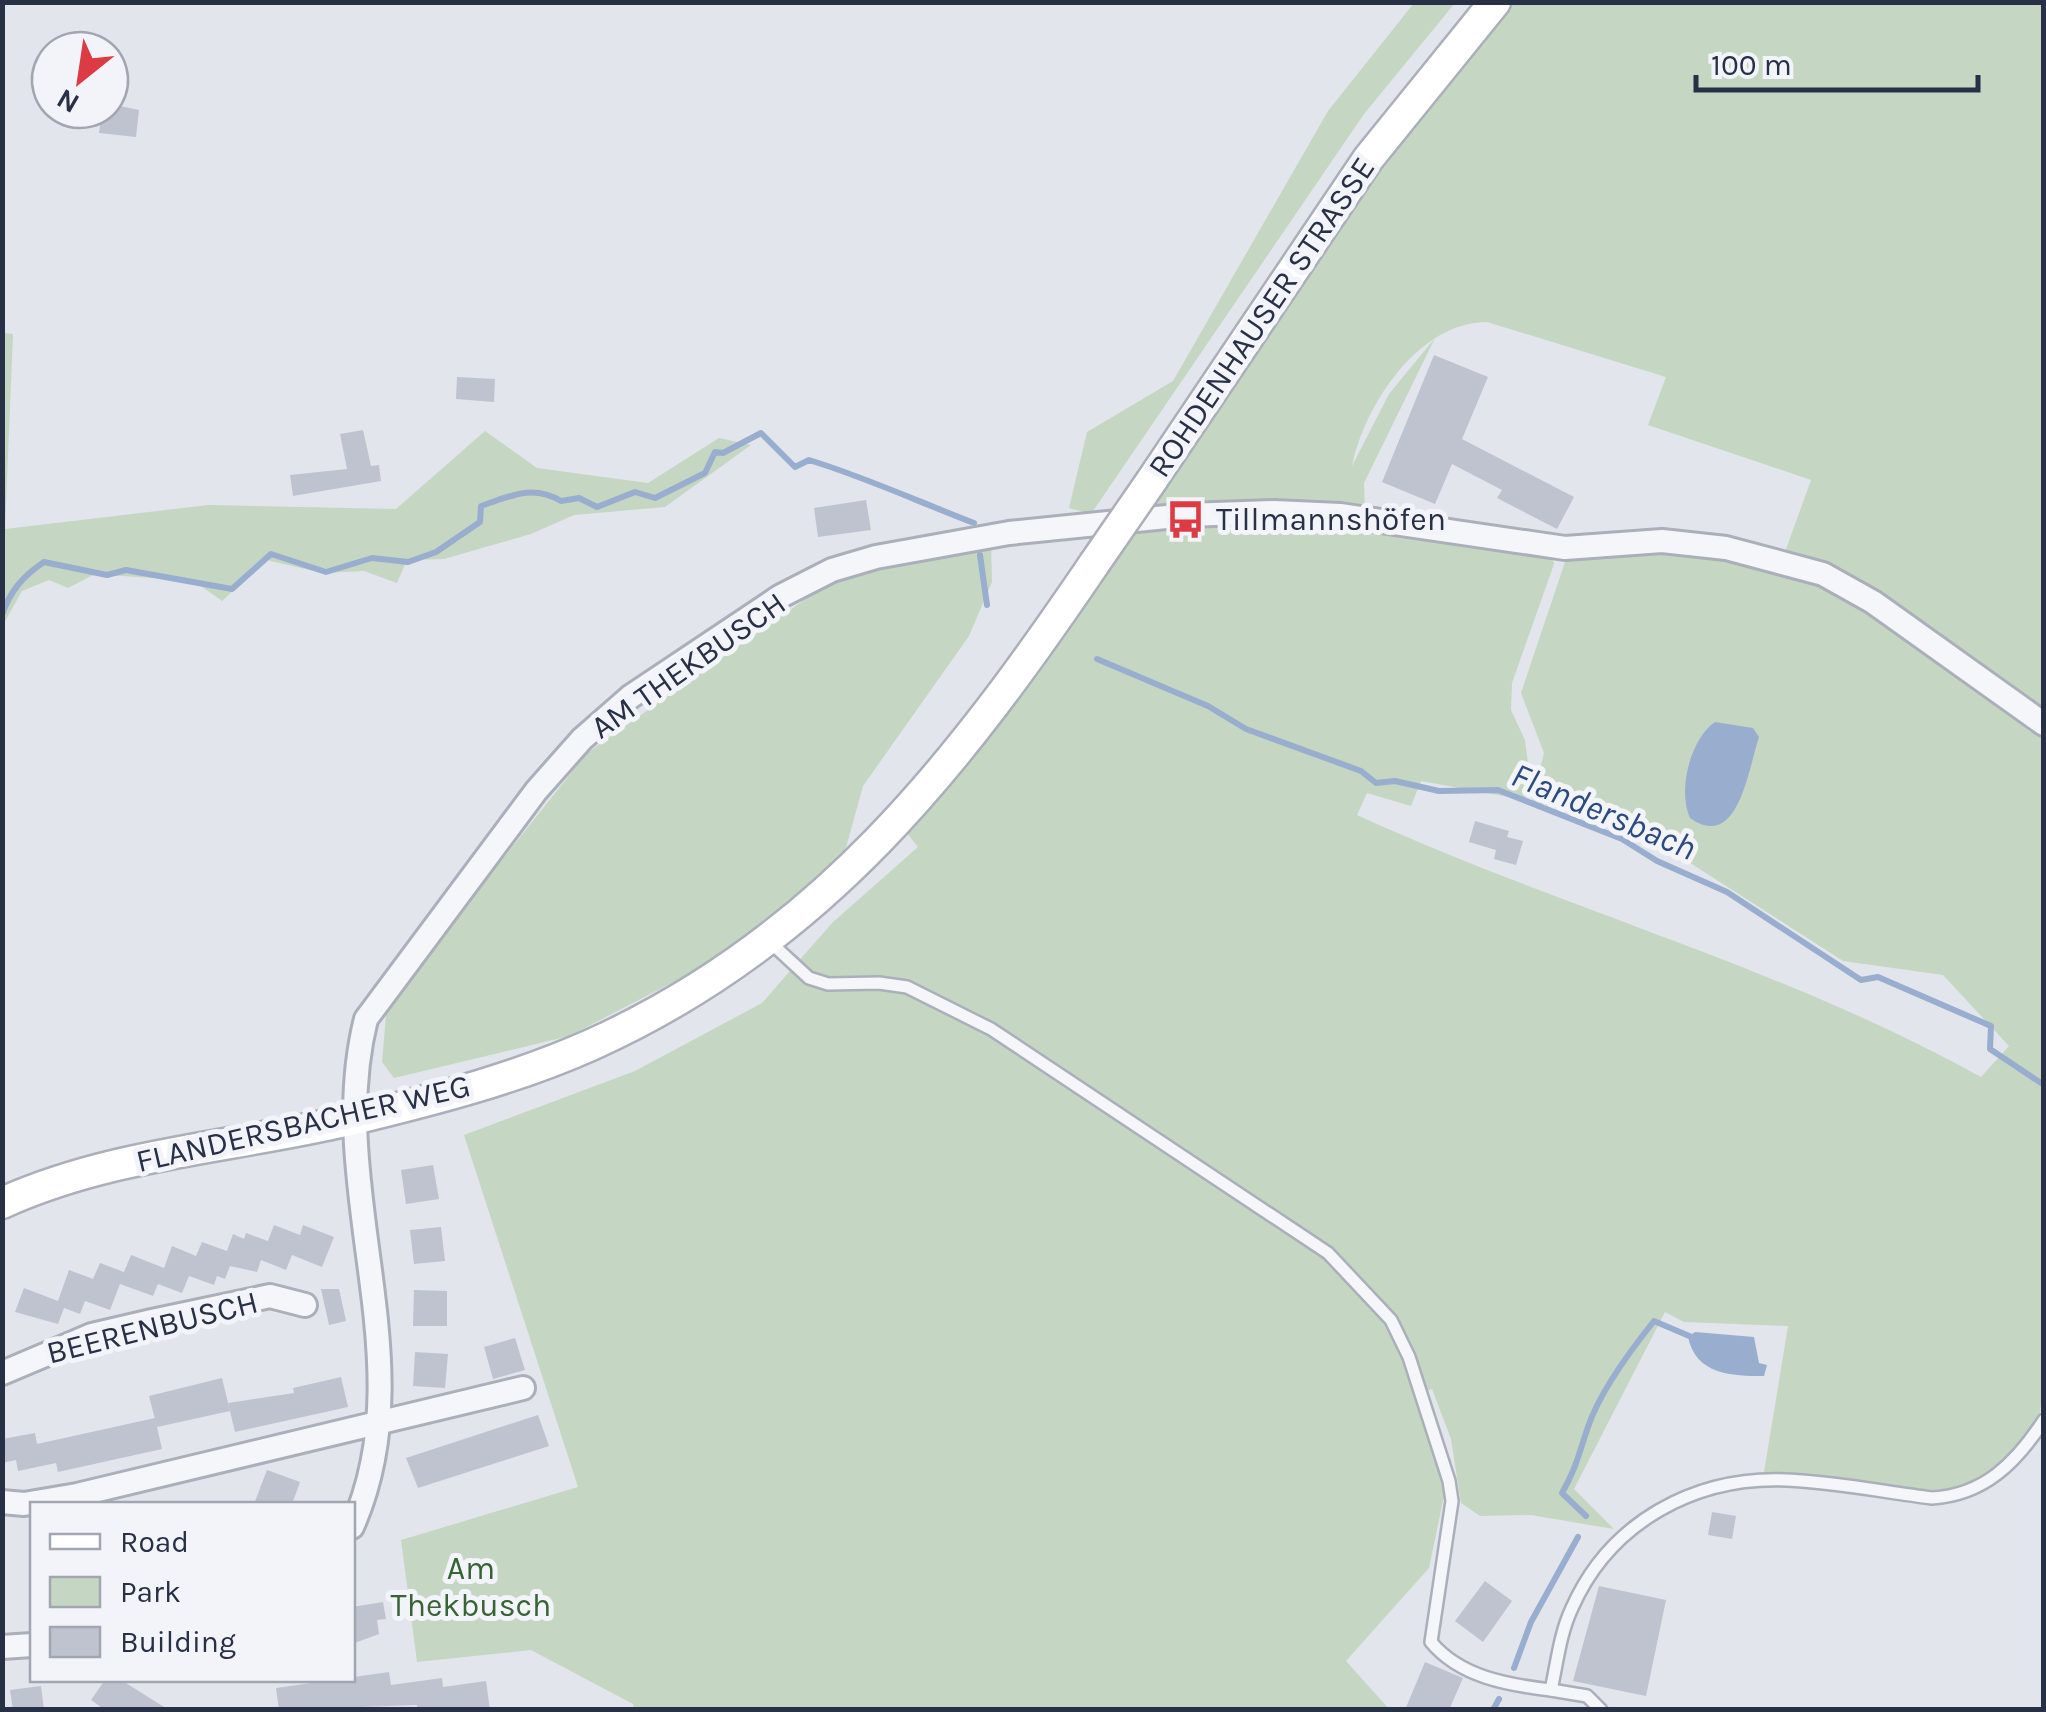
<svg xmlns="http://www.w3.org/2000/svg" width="2046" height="1712" viewBox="0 0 2046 1712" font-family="Karla,sans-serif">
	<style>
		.green { fill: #c5d7c2 }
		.water { fill: #99aecf }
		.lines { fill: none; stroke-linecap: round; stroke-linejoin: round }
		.stream { stroke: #99aecf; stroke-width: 6 }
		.building { fill: #bec3cf }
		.service-casing { stroke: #aaafba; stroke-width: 16 }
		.minor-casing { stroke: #aaafba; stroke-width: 28 }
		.secondary-casing { stroke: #aaafba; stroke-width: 35 }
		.service { stroke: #f5f6f9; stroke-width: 11 }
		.minor { stroke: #f5f6f9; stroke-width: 22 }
		.secondary { stroke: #fff; stroke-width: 30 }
		.secondary-bridge-casing { stroke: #aaafba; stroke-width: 35; stroke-linecap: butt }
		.secondary-bridge { stroke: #fff; stroke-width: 30 }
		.labels { text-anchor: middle; stroke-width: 10; stroke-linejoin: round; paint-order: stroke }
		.street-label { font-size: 32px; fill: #283046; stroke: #f2f4f9 }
		.poi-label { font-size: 32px; fill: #283046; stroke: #f2f4f9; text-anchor: start }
		.park-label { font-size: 32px; fill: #386334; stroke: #f2f4f9 }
		.water-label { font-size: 35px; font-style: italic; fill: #2d4a7f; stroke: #f2f4f9 }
	</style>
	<rect width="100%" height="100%" fill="#e2e5ec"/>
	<g class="green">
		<path d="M 1414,3 L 1455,3 L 1364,114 L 1091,514 L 1069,508 L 1087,432 L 1173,381 L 1328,111 Z"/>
		<path d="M 1510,3 L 2043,3 L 2043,714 L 1823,566 L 1785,552 L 1811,480 L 1648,425 L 1666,377 L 1487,322 C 1419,322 1365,404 1352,466 L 1389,394 L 1435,338 L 1364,483 L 1365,509 L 1150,508 C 1262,336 1372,157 1510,3 Z"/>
		<path d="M 3,333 L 13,334 L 5,529 L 208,505 L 396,509 L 485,431 L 537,468 L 648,483 L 719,438 L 751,445 L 665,507 L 574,515 L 531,534 L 444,559 L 407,560 L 397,583 L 364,571 L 323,573 L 266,560 L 222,601 L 194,581 L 95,574 L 68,588 L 49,580 L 22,591 L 3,625 Z"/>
		<path d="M 1338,521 L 1551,556 L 1554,564 L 1512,683 L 1511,710 L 1525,740 L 1530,779 L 1525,800 L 1421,781 L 1411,806 L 1367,793 L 1357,815 C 1562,909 1783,967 1981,1077 L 2009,1046 L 1943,975 L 1843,961 L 1687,861 L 1599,817 L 1532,802 L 1544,753 L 1521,693 L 1567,556 C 1615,553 1664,546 1712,553 C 1842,574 1940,659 2043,734 L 2043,1390 L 2039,1419 L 2002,1465 L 1969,1487 L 1932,1490 L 1764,1472 L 1788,1326 L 1684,1322 L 1665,1312 L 1574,1489 L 1614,1529 L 1531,1515 L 1480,1516 L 1461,1503 L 1451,1439 L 1432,1389 L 1417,1394 L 1445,1491 L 1429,1568 L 1346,1661 L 1390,1710 L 634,1709 L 633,1704 L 531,1650 L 417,1662 L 401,1540 L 578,1487 L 464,1135 L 635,1071 L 762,1003 L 832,923 L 918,847 L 906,832 L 1135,526 Z"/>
		<path d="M 991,543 L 992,582 L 969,636 L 863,786 L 842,862 L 720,958 L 569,1036 L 394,1078 L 382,1062 L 387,1004 L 587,753 L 831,581 Z"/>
	</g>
	<g class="water">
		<path d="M 1715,722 L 1753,728 L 1759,737 C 1748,770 1738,852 1690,818 C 1677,790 1691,738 1715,722 Z"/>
		<path d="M 1695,1332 L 1754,1337 L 1759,1363 L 1767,1365 L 1764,1376 C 1732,1376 1696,1375 1688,1337 Z"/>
	</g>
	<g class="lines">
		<g class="stream">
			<path d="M 980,555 L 987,605"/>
			<path d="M 2,615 C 10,591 23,576 44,562 L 107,575 L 126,570 L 232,589 L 271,554 L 326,572 L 372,558 L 408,562 L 436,552 L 480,522 L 481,506 C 511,496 532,484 561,501 L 579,498 L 597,507 L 635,492 L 655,498 L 705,473 L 715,452 L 723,453 L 761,433 L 795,467 L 809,460 C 865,477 919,502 974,523"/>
			<path d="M 1097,659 L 1208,706 L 1246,729 L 1361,771 L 1376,783 L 1395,781 L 1439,791 L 1498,790 L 1622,839 L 1657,861 L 1727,892 L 1861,980 L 1878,977 L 1991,1026 L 1990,1049 L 2044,1085"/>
			<path d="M 1586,1516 L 1562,1493 C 1576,1469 1579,1453 1588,1427 C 1600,1391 1630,1351 1654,1321 L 1694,1338"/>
			<path d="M 1514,1668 L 1531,1622 L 1578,1537"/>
			<path d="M 1493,1710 L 1499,1699"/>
		</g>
	</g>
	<g class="building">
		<path d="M 110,104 L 139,110 L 136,137 L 99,133 L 102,110 L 110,110 Z"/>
		<path d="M 1434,355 L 1488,377 L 1462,439 L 1574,497 L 1557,529 L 1497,498 L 1502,490 L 1452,464 L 1435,504 L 1382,482 Z"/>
		<path d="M 457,377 L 495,379 L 494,402 L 456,399 Z"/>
		<path d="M 363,430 L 371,466 L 379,465 L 381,481 L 293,496 L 290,475 L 347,469 L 340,434 Z"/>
		<path d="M 866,500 L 871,530 L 818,537 L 814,508 Z"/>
		<path d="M 1475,821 L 1509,831 L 1507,837 L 1523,841 L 1516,865 L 1494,859 L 1496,850 L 1469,842 Z"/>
		<path d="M 433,1165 L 439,1199 L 406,1204 L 401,1170 Z"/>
		<path d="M 274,1225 L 300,1235 L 303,1225 L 334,1237 L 322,1267 L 292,1255 L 286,1270 L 261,1260 L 257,1272 L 230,1266 L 225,1279 L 217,1276 L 214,1285 L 189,1276 L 182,1293 L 158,1284 L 153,1296 L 120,1284 L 110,1310 L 85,1301 L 80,1314 L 64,1308 L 58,1324 L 15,1312 L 24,1288 L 58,1301 L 69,1270 L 93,1279 L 100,1263 L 124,1272 L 131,1255 L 164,1268 L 172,1246 L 196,1256 L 202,1242 L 227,1251 L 233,1234 L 244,1239 L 246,1233 L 268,1241 Z"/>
		<path d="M 441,1227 L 445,1261 L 414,1264 L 410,1230 Z"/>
		<path d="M 321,1289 L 339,1289 L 346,1321 L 329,1325 Z"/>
		<path d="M 414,1290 L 447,1291 L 447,1326 L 413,1326 Z"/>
		<path d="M 515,1338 L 525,1370 L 493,1379 L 484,1347 Z"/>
		<path d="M 415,1352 L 448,1354 L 445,1388 L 413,1386 Z"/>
		<path d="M 341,1377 L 348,1407 L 235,1432 L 228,1403 L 294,1393 L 293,1388 Z"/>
		<path d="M 222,1378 L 230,1411 L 157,1427 L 149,1396 Z"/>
		<path d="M 538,1415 L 549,1446 L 418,1488 L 406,1458 Z"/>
		<path d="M 155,1418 L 162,1449 L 58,1472 L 56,1463 L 18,1471 L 16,1460 L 2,1463 L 2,1439 L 35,1433 L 37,1444 Z"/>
		<path d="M 267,1470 L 300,1482 L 292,1504 L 254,1504 Z"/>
		<path d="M 1712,1512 L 1736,1516 L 1732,1539 L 1708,1535 Z"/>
		<path d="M 1485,1581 L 1512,1601 L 1483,1642 L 1455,1621 Z"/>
		<path d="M 1599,1586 L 1666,1600 L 1646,1696 L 1573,1681 Z"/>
		<path d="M 383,1602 L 386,1619 L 377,1620 L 379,1634 L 352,1644 L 352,1607 Z"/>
		<path d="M 1425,1662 L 1463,1678 L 1449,1710 L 1405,1710 Z"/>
		<path d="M 389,1672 L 391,1685 L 442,1678 L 443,1687 L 486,1681 L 490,1710 L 418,1710 L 417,1705 L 279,1710 L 276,1688 Z"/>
		<path d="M 105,1680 L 121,1680 L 169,1710 L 105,1710 L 91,1700 Z"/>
		<path d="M 41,1686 L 44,1710 L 13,1710 L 10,1690 Z"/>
	</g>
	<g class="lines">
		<defs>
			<g id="service">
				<path d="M 770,942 L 809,978 L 828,984 L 879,983 L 907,987 L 991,1029 L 1328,1253 L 1391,1320 L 1409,1357 L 1449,1481 L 1452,1501 L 1431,1642 C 1460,1677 1508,1685 1551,1690"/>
				<path d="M 1601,1710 L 1587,1696 L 1551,1690 C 1557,1663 1560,1633 1572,1608 C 1610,1522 1695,1476 1787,1480 C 1835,1482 1884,1492 1932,1498 C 1984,1495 2016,1463 2044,1420"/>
			</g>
			<g id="minor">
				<path d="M 2,1373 L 92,1335 L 152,1321 L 270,1296 L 305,1305"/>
				<path d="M 2,1502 L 24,1504 L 77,1495 L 523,1388"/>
				<path d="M 352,1527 C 426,1362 323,1189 366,1019 L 536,791 L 582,739 L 630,697 L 781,596 L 832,570 L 876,557 L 1009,533 L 1186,515 L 1274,512 L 1340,515 L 1565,548 L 1662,541 L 1726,548 L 1823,574 L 1873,602 L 2044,724"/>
				<path d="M 2,1647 L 32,1645"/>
			</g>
			<g id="secondary">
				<path d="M 1152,480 L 1368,159 L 1495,2"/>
				<path d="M 2,1203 C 117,1151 242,1147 362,1117 C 440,1098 520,1077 593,1044 C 821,941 957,766 1094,564"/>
			</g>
		</defs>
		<use href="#service" class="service-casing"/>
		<use href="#minor" class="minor-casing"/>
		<use href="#secondary" class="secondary-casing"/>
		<use href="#service" class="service"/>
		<use href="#minor" class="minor"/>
		<use href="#secondary" class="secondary"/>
		<defs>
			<path id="secondary-bridge" d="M 1094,564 L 1152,480"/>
		</defs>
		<use href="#secondary-bridge" class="secondary-bridge-casing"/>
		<use href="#secondary-bridge" class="secondary-bridge"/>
	</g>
	<defs>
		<symbol id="bus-bare" viewBox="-9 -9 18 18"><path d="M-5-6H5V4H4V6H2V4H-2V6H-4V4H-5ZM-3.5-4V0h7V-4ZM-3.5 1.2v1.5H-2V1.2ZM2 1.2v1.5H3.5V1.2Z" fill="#dd3b44" stroke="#f2f4f9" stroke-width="2.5" paint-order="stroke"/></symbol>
	</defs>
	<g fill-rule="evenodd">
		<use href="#bus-bare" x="1158" y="492" width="55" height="55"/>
	</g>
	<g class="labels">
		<g class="street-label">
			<text transform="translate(1261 317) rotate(-56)" y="11">ROHDENHAUSER STRASSE</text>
			<text transform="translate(688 665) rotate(-35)" y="11">AM THEKBUSCH</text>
			<text transform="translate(303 1123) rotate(-13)" y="11">FLANDERSBACHER WEG</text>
			<text transform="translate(152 1327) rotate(-14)" y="11">BEERENBUSCH</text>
		</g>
		<g class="poi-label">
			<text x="1216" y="530">Tillmannshöfen</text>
		</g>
		<g class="park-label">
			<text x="471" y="1579">Am<tspan x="471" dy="37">Thekbusch</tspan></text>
		</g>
		<g class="water-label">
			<text transform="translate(1604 811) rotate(23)" y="12">Flandersbach</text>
		</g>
	</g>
	<rect width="2046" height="1712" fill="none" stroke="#283046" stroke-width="10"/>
	<rect x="30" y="1502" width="325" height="180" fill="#f2f4f9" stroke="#a1a6b1" stroke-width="2.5"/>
	<rect x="50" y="1534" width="50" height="15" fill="#ffffff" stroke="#a1a6b1" stroke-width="2.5"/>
	<text x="120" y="1552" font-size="30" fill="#283046">Road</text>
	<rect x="50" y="1577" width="50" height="30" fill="#c5d7c2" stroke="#a1a6b1" stroke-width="2.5"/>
	<text x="120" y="1602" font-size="30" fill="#283046">Park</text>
	<rect x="50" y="1627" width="50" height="30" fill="#bec3cf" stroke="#a1a6b1" stroke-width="2.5"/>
	<text x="120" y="1652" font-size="30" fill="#283046">Building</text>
	<g transform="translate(80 80) rotate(210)"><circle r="48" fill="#f2f4f9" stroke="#a1a6b1" stroke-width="2.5"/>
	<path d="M0-8L18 38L0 25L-18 38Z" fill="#dd3b44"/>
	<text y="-15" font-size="28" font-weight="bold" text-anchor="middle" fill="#283046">N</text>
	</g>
	<path d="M1696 75v15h282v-15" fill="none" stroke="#283046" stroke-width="5"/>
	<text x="1711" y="75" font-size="30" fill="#283046" stroke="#f2f4f9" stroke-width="8" paint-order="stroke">100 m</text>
</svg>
